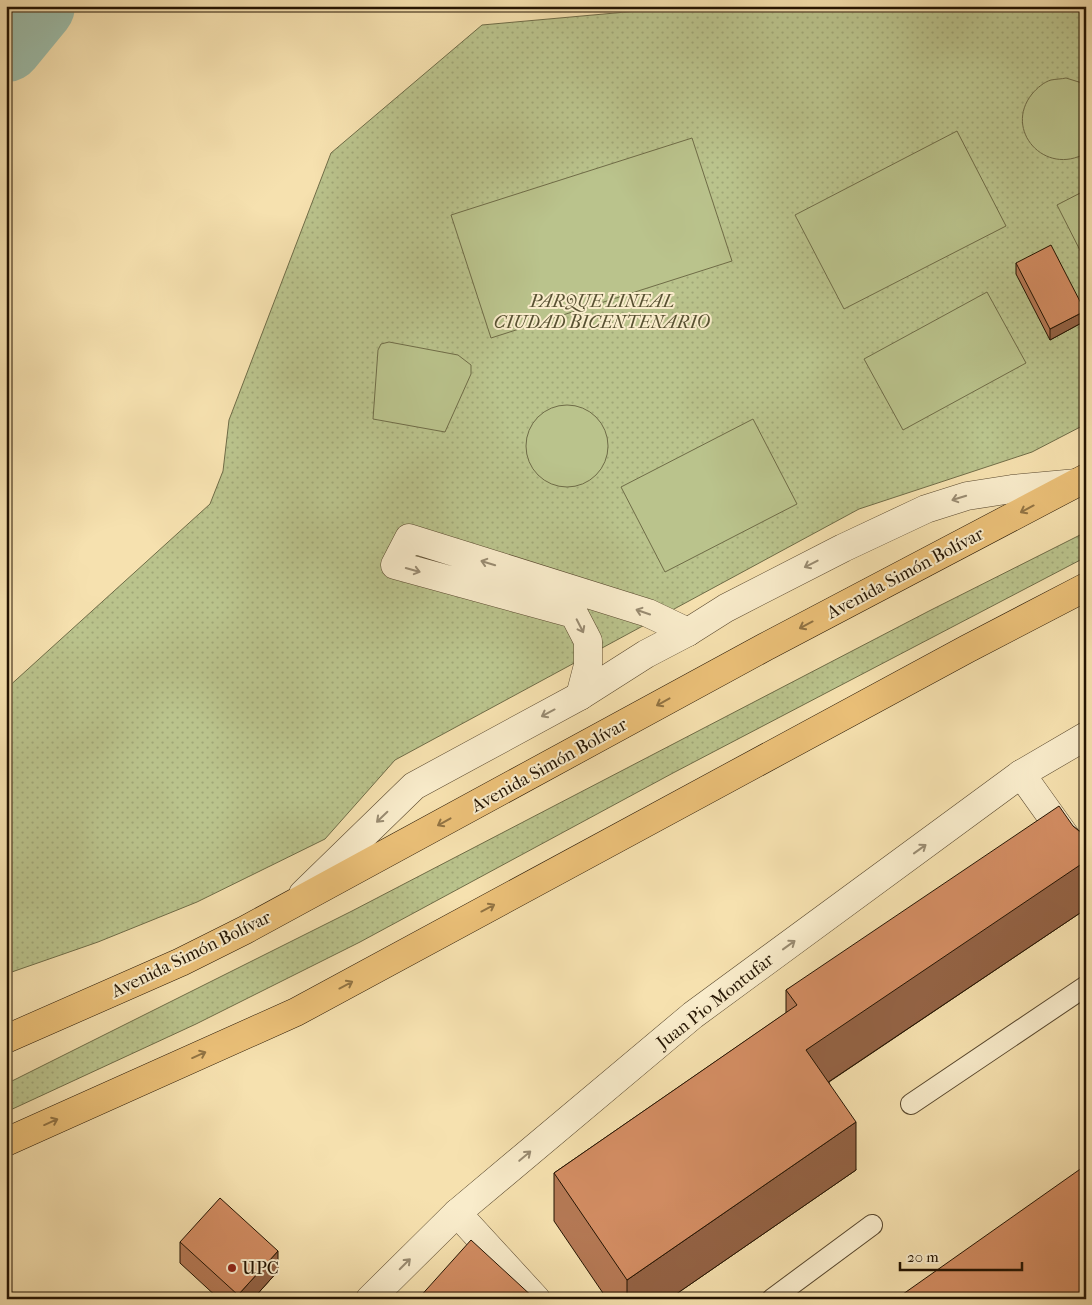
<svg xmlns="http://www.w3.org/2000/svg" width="1092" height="1305" viewBox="0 0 1092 1305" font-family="'IM FELL French Canon',serif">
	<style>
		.green { fill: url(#green-dots); stroke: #6f6c47 }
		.pitch { fill: #bac38c; stroke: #6f6c47 }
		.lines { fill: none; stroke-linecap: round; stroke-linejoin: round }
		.river { stroke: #9dbeab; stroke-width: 74 }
		.lane-casing { stroke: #58472d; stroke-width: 22 }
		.street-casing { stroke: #58472d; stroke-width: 29 }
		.highway-casing { stroke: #241402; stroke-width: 29 }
		.lane { stroke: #f9eccb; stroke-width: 20 }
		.street { stroke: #f9eccb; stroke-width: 28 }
		.highway { stroke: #ebc078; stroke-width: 28 }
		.wall { fill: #b57955; stroke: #241402 }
		.shaded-wall { fill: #946345; stroke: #241402 }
		.building { fill: #d38d63; stroke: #241402 }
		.oneway { stroke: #998b71 }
		.oneway2 { stroke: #917343 }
		.poi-dot { fill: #8f2418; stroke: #f9eccb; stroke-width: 2 }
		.labels { text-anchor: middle; stroke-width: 4; stroke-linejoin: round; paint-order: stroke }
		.park-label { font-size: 18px; font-style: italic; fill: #585132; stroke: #f9eccb }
		.street-label { font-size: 18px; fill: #241402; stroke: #f9eccb }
		.poi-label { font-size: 18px; fill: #241402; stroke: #f9eccb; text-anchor: start }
	</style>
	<defs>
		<pattern id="green-dots" width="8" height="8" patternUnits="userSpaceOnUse" patternTransform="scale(1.25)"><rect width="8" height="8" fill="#bac38c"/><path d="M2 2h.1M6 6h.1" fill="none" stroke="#a0a777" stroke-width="1.8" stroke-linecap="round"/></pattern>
	</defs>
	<rect width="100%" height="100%" fill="#f6e1af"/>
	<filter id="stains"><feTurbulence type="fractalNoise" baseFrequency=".004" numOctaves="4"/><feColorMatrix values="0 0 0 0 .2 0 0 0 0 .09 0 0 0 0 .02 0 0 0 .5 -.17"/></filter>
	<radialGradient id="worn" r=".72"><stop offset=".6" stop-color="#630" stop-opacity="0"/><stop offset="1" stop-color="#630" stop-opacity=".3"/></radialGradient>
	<g class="green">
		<path d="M 693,6 L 1086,6 L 1086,424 L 1032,452 L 859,509 L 395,760 L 325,839 L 197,902 L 98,942 L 6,974 L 6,689 L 210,504 L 223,471 L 229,420 L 331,153 L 482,25 Z"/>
		<path d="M 1086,532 L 1086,557 L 673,773 L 360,942 L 196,1024 L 6,1112 L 6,1084 L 352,911 L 929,611 Z"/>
	</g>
	<g class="pitch">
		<path d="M 1066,78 L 1082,83 L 1086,86 L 1086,153 C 1045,177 1003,130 1032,94 C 1037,88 1044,82 1051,80 C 1056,79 1062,79 1066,78 Z"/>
		<path d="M 957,131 L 1006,226 L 844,309 L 795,215 Z"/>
		<path d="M 692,138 L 732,261 L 491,338 L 451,215 Z"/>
		<path d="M 1086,190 L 1086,262 L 1057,205 Z"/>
		<path d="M 987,292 L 1026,363 L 903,430 L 864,359 Z"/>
		<path d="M 389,342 L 458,355 L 471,365 L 471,374 L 445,432 L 373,419 L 378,350 L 381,344 Z"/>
		<circle cx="567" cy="446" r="41"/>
		<path d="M 753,419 L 797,504 L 665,572 L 621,487 Z"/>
	</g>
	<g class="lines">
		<path class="river" d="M 6,45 L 38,6"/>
		<defs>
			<g id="lane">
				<path d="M 911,1104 L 1086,986"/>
				<path d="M 772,1299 L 872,1225"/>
			</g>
			<g id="street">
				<path d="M 580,696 L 588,665 L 588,641 L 574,614 L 395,565 L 409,538 L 648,613 L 688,632"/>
				<path d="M 1021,774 L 1086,865"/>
				<path d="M 303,894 L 414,786 L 580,696 L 646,654 L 688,632 L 726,608 L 843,548 L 926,509 L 967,496 L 1012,489 L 1077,483"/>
				<path d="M 457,1213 L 536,1299"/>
				<path d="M 370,1299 L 457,1213 L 693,1015 L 1021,774 L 1086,736"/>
			</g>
			<g id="highway">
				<path d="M 6,1039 L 181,962 L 245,930 L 765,647 L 1086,478"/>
				<path d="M 6,1142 L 296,1012 L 967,649 L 1086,587"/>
			</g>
		</defs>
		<use href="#lane" class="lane-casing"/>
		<use href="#street" class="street-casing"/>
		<use href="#highway" class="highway-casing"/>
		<use href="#lane" class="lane"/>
		<use href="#street" class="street"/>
		<use href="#highway" class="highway"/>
	</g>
	<g class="wall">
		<path d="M 1016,263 L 1085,321 L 1050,340 L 1016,274 Z"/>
		<path d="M 1086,787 L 1086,909 L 829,1082 L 856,1170 L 669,1299 L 607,1299 L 554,1221 L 554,1173 L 786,1013 L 786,990 L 1073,826 L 1079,831 L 1084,832 L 1084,788 Z"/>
		<path d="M 180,1242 L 278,1271 L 253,1299 L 219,1299 L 180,1263 Z"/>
	</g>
	<g class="shaded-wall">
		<path d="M 1085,311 L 1085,321 L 1050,340 L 1050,329 Z"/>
		<path d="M 1086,844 L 1086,909 L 806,1097 L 806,1050 Z"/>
		<path d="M 856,1122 L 856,1170 L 669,1299 L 627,1299 L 627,1280 Z"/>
		<path d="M 278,1251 L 278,1271 L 253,1299 L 238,1299 L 238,1295 Z"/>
	</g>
	<g class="building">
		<path d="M 1051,245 L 1085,311 L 1050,329 L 1016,263 Z"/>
		<path d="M 1059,806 L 1073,826 L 1079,831 L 1086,833 L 1086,844 L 1082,846 L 1086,852 L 1086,861 L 806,1050 L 856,1122 L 627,1280 L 554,1173 L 797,1005 L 786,990 Z"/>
		<path d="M 1086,1165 L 1086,1299 L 896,1299 Z"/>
		<path d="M 220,1198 L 278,1251 L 238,1295 L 180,1242 Z"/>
		<path d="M 471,1240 L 535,1299 L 418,1299 Z"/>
	</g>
	<defs><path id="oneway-shaft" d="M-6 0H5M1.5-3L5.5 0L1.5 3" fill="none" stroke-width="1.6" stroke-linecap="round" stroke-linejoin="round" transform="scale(1.25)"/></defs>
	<g class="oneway">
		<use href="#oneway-shaft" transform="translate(959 498) rotate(163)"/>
		<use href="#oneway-shaft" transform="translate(488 563) rotate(-163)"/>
		<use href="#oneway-shaft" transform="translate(811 564) rotate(153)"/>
		<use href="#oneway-shaft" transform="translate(413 570) rotate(16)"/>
		<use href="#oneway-shaft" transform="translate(643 612) rotate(-161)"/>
		<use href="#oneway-shaft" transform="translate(580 626) rotate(63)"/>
		<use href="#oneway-shaft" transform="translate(548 713) rotate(152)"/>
		<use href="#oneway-shaft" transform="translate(382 817) rotate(136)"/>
		<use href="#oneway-shaft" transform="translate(920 849) rotate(-36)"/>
		<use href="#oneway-shaft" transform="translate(789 945) rotate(-36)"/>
		<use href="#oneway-shaft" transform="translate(525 1156) rotate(-40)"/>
		<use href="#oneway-shaft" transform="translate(405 1264) rotate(-45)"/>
	</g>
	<g class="oneway2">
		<use href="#oneway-shaft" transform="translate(1027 509) rotate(152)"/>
		<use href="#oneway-shaft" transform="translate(806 625) rotate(152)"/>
		<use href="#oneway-shaft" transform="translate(663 702) rotate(151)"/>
		<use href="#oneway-shaft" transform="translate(444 822) rotate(151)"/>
		<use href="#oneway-shaft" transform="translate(488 908) rotate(-28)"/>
		<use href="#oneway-shaft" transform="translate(346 985) rotate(-28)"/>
		<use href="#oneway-shaft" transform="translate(199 1055) rotate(-24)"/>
		<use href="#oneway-shaft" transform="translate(51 1122) rotate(-24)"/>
	</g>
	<circle class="poi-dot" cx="232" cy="1268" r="5"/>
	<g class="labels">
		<g class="park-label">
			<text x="602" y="307">PARQUE LINEAL<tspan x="602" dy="21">CIUDAD BICENTENARIO</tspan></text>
		</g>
		<g class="street-label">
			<text transform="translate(905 573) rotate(-28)" y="6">Avenida Simón Bolívar</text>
			<text transform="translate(549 765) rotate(-29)" y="6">Avenida Simón Bolívar</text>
			<text transform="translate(191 954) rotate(-26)" y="6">Avenida Simón Bolívar</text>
			<text transform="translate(715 1001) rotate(-38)" y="6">Juan Pio Montufar</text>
		</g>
		<g class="poi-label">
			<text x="242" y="1274">UPC</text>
		</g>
	</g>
	<rect width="1092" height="1305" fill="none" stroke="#f6e1af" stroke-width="25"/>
	<rect x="8" y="8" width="1077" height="1290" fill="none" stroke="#241402" stroke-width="2.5"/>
	<rect x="12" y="12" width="1067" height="1280" fill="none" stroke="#241402"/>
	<path d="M900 1262v8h122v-8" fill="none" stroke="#241402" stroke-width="2.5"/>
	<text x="907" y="1262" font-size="15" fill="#241402" stroke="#f9eccb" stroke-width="4" paint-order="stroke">20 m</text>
	<rect width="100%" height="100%" filter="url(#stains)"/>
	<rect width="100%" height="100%" fill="url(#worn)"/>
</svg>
